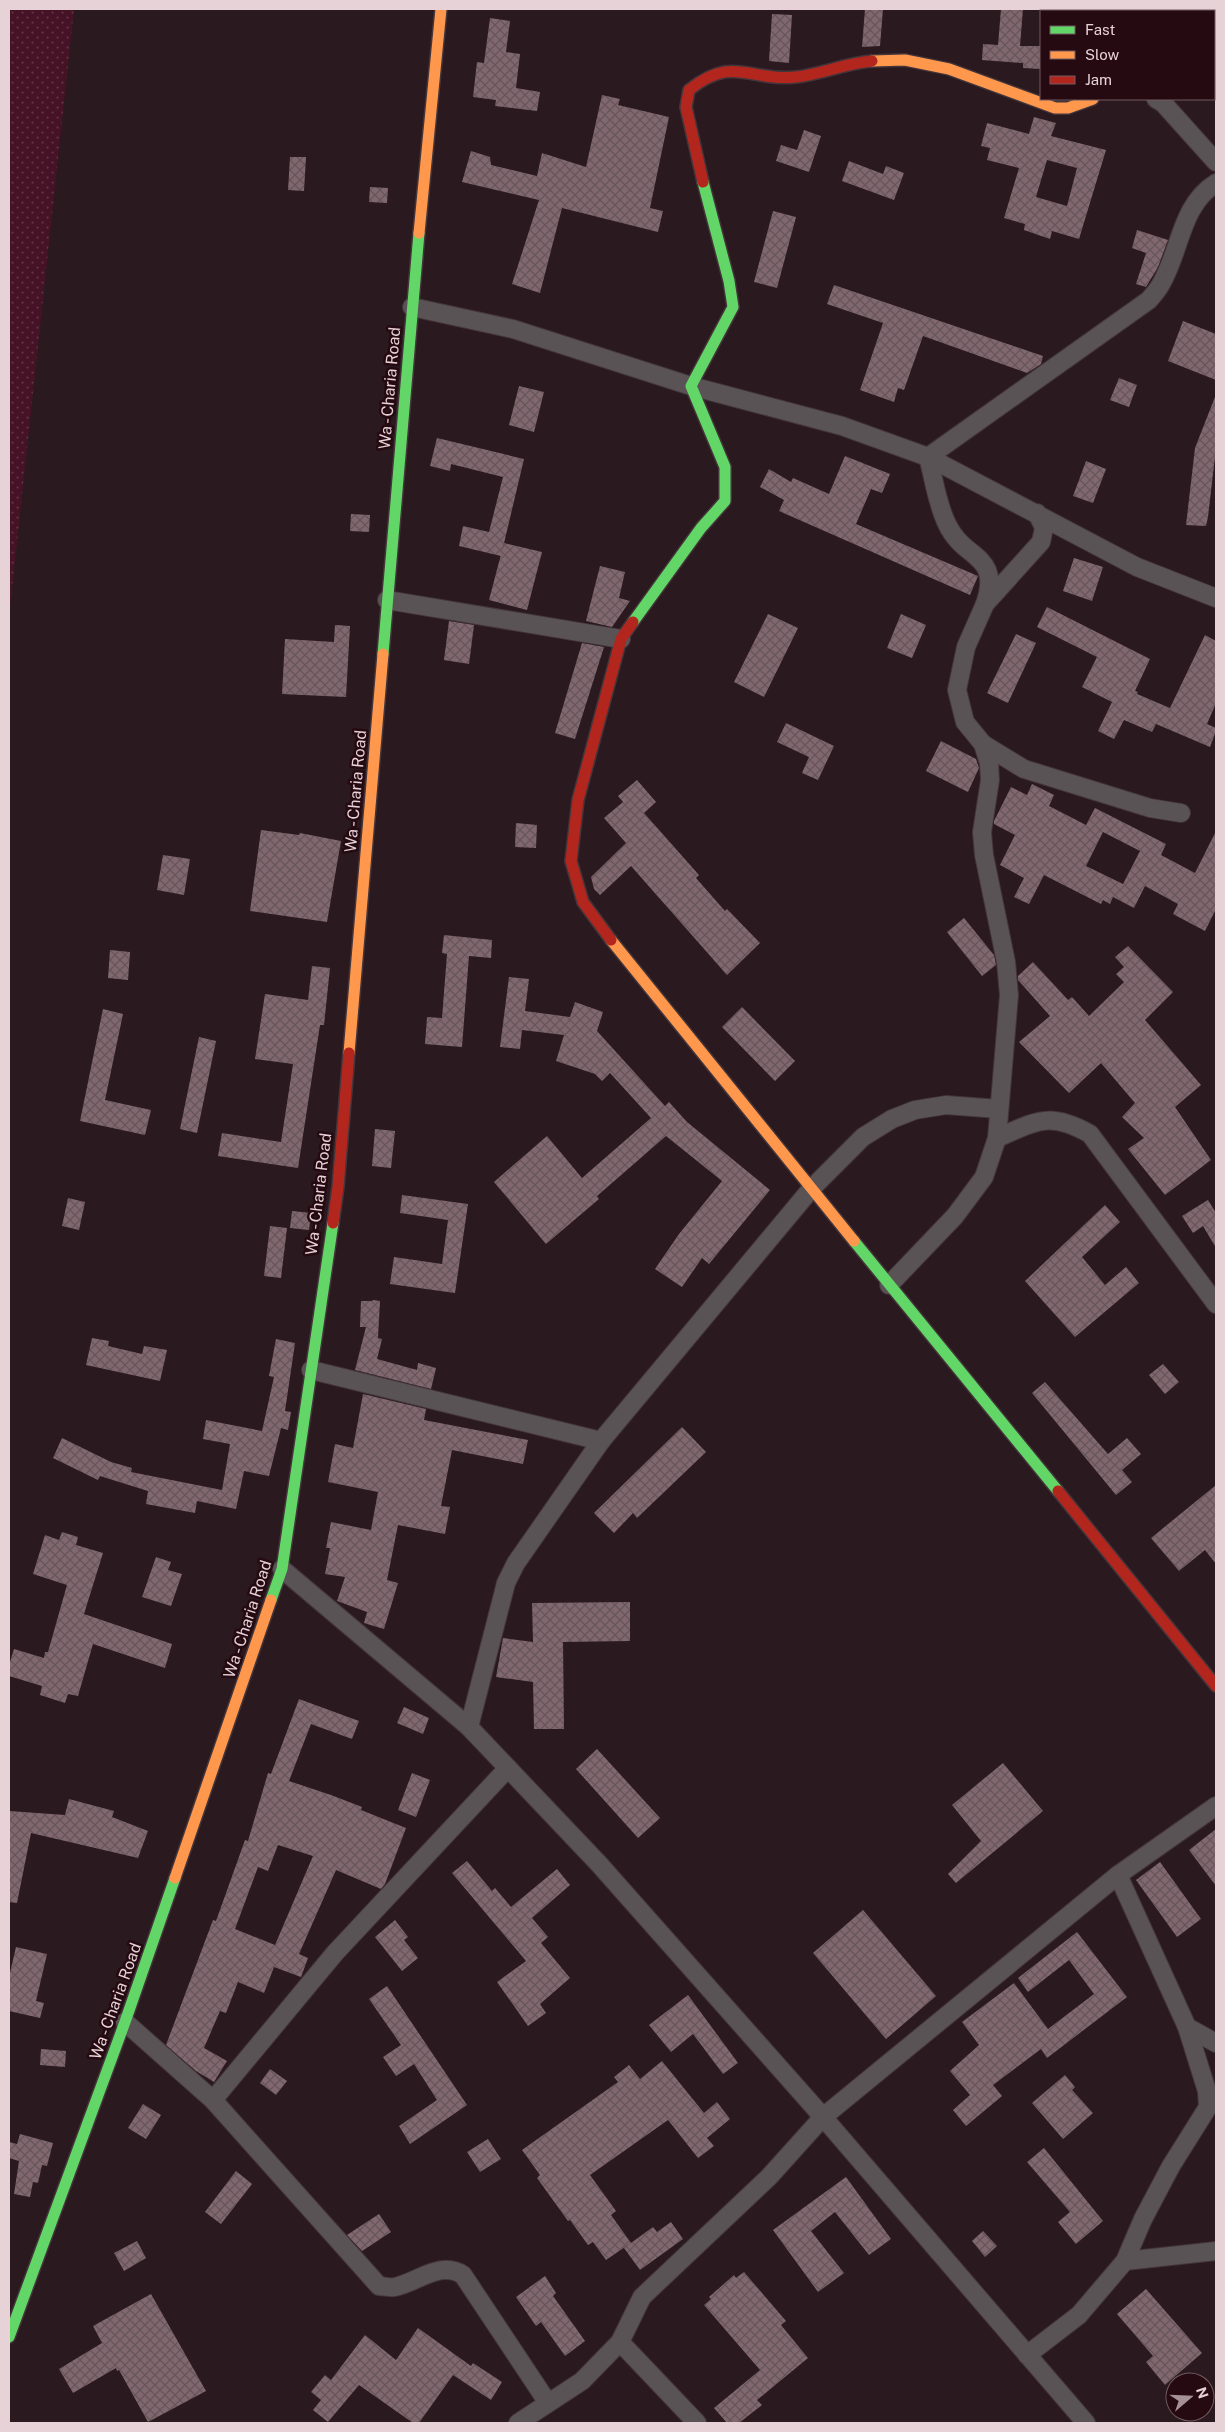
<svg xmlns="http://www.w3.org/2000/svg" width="1225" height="2432" viewBox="0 0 1225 2432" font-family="'Public Sans',sans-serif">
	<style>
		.grass { fill: url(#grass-dots) }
		.building { fill: url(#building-cross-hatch); fill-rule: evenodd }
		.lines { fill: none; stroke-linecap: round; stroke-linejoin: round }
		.street-casing { stroke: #43353a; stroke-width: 20 }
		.fast-casing { stroke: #43353a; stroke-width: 14 }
		.slow-casing { stroke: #43353a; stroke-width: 14 }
		.jam-casing { stroke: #43353a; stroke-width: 14 }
		.street { stroke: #5a5355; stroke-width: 18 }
		.fast { stroke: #63d668; stroke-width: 11 }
		.slow { stroke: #ff974d; stroke-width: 11 }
		.jam { stroke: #b3261e; stroke-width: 11 }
		.labels { text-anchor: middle; stroke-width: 5; stroke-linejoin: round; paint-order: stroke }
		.street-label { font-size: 16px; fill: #e7d2d7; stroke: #250a12 }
	</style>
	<defs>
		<pattern id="grass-dots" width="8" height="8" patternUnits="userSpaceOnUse" patternTransform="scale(1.25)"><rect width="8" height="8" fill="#461225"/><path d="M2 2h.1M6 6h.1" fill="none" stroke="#613444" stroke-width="1.8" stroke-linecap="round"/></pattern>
		<pattern id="building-cross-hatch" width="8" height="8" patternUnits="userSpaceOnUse" patternTransform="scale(1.25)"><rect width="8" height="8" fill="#816870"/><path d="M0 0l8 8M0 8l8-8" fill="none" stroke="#66565a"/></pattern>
	</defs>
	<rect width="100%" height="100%" fill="#2a191f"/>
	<path class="grass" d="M 9,9 L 74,9 L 9,617 Z"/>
	<g class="building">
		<path d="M 865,9 L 883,9 L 880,46 L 862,47 Z"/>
		<path d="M 1001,9 L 1023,9 L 1020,46 L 1041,46 L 1041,69 L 1023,68 L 1023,63 L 982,60 L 983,44 L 998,45 Z"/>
		<path d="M 772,14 L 792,15 L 789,63 L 769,61 Z"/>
		<path d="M 490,18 L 510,21 L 506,52 L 520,54 L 516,88 L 540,92 L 537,111 L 495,106 L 496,100 L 473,97 L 477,62 L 484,63 Z"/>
		<path d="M 602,95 L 620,99 L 618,105 L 669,117 L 650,208 L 663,211 L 658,232 L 562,208 L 540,293 L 512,284 L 539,200 L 462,182 L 471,151 L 490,157 L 491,165 L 537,176 L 542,153 L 586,167 Z"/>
		<path d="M 1034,117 L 1056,123 L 1051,136 L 1106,150 L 1079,239 L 1052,231 L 1050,239 L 1024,230 L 1025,224 L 1004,218 L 1019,168 L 987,160 L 990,148 L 981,146 L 987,123 L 1029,134 ZM 1047,160 L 1077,168 L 1067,206 L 1036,197 Z"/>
		<path d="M 804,130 L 821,136 L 809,172 L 776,161 L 781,145 L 797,150 Z"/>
		<path d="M 290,157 L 306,157 L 304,191 L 288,190 Z"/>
		<path d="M 849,161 L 883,174 L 886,166 L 904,173 L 894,200 L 842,181 Z"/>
		<path d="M 370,187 L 388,188 L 387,203 L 369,202 Z"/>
		<path d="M 773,211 L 796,217 L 777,288 L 754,282 Z"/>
		<path d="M 1137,230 L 1168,240 L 1158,267 L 1146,287 L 1136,284 L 1146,253 L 1132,248 Z"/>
		<path d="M 834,285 L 1043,356 L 1041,364 L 1027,373 L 923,336 L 904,390 L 898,388 L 894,402 L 860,390 L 883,323 L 827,304 Z"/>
		<path d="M 1183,321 L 1216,334 L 1216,380 L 1168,361 Z"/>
		<path d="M 1119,378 L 1137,385 L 1129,407 L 1110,400 Z"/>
		<path d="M 519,386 L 544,392 L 534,432 L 509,425 Z"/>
		<path d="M 1215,397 L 1216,448 L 1208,517 L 1206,526 L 1186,525 L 1195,448 Z"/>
		<path d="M 437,438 L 524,459 L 501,556 L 459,546 L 463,526 L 489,532 L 503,477 L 451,464 L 450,471 L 430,466 Z"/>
		<path d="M 845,456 L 890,474 L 882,493 L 871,489 L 856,524 L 978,576 L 970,595 L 779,511 L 784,500 L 760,487 L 769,469 L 791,482 L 793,478 L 829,494 Z"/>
		<path d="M 1086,461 L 1106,469 L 1093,503 L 1073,496 Z"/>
		<path d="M 351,514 L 370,515 L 369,532 L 350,531 Z"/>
		<path d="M 504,543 L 542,552 L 527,610 L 489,600 Z"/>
		<path d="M 1074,558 L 1103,567 L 1092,601 L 1063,591 Z"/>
		<path d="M 600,566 L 625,572 L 619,598 L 630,601 L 612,627 L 586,621 Z"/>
		<path d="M 1047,607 L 1150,659 L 1135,691 L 1138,692 L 1137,694 L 1170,708 L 1205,635 L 1216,641 L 1216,703 L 1207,724 L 1216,728 L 1216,731 L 1210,747 L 1156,724 L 1152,732 L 1124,720 L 1114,739 L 1098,731 L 1112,702 L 1082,687 L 1097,657 L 1037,627 Z"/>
		<path d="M 768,614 L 798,628 L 764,697 L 734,682 Z"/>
		<path d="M 901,614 L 926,625 L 912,658 L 887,648 Z"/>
		<path d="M 449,621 L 474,625 L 469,664 L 444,660 Z"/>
		<path d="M 335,625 L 350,626 L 346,697 L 282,694 L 285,639 L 334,642 Z"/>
		<path d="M 1016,634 L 1036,643 L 1008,703 L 987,693 Z"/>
		<path d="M 582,643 L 604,647 L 575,739 L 555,733 Z"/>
		<path d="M 786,723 L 834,746 L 818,780 L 802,773 L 809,757 L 777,742 Z"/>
		<path d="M 941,741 L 976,759 L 979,768 L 968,792 L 926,771 Z"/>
		<path d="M 637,780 L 656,802 L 644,813 L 699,875 L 696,878 L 725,911 L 727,909 L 760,943 L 727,975 L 631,866 L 600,895 L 594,889 L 591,877 L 626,843 L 604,818 L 623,802 L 618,796 Z"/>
		<path d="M 1032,784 L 1054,795 L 1049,806 L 1086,825 L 1095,808 L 1166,844 L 1161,855 L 1195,873 L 1216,831 L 1216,909 L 1205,931 L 1173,914 L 1178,904 L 1145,886 L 1134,908 L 1113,897 L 1110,904 L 1103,900 L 1101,904 L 1044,875 L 1029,904 L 1014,897 L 1024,878 L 1000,865 L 1015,835 L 994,824 L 994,821 L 1011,787 L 1027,795 ZM 1103,832 L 1140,851 L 1123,884 L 1086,866 Z"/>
		<path d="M 516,823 L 537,825 L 536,848 L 515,847 Z"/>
		<path d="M 261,830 L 299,835 L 300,833 L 341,841 L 327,922 L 250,911 Z"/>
		<path d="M 163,855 L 190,859 L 184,895 L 157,890 Z"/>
		<path d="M 964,918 L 994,955 L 996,965 L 982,976 L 947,932 Z"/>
		<path d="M 444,935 L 492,940 L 491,958 L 469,956 L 462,1047 L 425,1044 L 427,1017 L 442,1018 L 447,954 L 442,953 Z"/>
		<path d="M 1128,946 L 1173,992 L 1145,1020 L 1201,1085 L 1175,1107 L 1211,1160 L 1165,1195 L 1128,1149 L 1144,1138 L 1122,1117 L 1135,1103 L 1101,1063 L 1069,1093 L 1019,1042 L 1050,1016 L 1018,980 L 1018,976 L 1033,962 L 1068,1000 L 1072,997 L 1089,1016 L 1124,982 L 1116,974 L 1124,967 L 1115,957 Z"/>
		<path d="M 110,950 L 130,952 L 128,980 L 108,978 Z"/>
		<path d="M 312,966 L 330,968 L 324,1025 L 320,1025 L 298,1168 L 218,1156 L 222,1133 L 281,1142 L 293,1064 L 255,1059 L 265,994 L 308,1000 Z"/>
		<path d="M 509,977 L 529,979 L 525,1011 L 570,1017 L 575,1002 L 603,1012 L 597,1031 L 665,1106 L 669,1102 L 687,1122 L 770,1190 L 709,1264 L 702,1258 L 682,1287 L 655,1269 L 679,1234 L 722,1181 L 666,1136 L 597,1196 L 599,1199 L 546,1244 L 494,1182 L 547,1136 L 582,1178 L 651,1118 L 610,1073 L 602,1081 L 595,1074 L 556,1061 L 564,1035 L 522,1030 L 520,1049 L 500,1047 Z"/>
		<path d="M 742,1007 L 795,1061 L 775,1081 L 722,1027 Z"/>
		<path d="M 103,1009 L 123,1014 L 105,1100 L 151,1110 L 145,1135 L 80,1121 Z"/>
		<path d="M 199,1037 L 216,1041 L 197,1133 L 180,1129 Z"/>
		<path d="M 375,1129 L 395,1131 L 391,1168 L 372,1166 Z"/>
		<path d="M 402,1195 L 468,1204 L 455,1293 L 390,1284 L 394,1257 L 442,1264 L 448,1220 L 400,1213 Z"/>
		<path d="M 68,1198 L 85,1202 L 79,1230 L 62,1226 Z"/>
		<path d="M 1208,1200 L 1216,1213 L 1216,1248 L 1203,1226 L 1193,1233 L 1182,1216 Z"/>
		<path d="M 1105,1205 L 1120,1222 L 1082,1257 L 1105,1285 L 1126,1267 L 1139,1283 L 1075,1337 L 1025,1281 Z"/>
		<path d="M 292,1211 L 311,1213 L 309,1230 L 290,1228 Z"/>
		<path d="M 270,1226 L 287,1228 L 281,1278 L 264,1276 Z"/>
		<path d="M 373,1300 L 380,1301 L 378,1338 L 382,1339 L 377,1359 L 417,1370 L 418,1363 L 436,1368 L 431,1389 L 355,1370 L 366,1327 L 360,1327 L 361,1301 L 372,1301 Z"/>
		<path d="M 92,1338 L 109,1341 L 108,1346 L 142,1354 L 144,1346 L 167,1350 L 160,1381 L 86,1365 Z"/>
		<path d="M 276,1339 L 295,1343 L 285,1411 L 291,1412 L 288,1430 L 281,1428 L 269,1476 L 244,1471 L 236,1509 L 197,1501 L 195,1513 L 146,1504 L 148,1491 L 100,1476 L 98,1480 L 53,1458 L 62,1438 L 111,1462 L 132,1468 L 131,1472 L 222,1490 L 230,1444 L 203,1439 L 206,1420 L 262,1431 L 274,1377 L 269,1376 Z"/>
		<path d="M 1163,1364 L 1179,1382 L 1165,1394 L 1149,1375 Z"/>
		<path d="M 1045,1382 L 1108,1454 L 1127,1438 L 1141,1454 L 1122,1470 L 1132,1482 L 1116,1495 L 1032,1393 Z"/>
		<path d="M 363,1394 L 426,1409 L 424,1420 L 528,1440 L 523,1464 L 452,1450 L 441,1506 L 450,1507 L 445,1534 L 398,1525 L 387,1580 L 398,1583 L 384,1629 L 364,1623 L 367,1612 L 337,1601 L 345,1577 L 325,1574 L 330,1548 L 326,1548 L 331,1522 L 371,1530 L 378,1492 L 328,1482 L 335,1444 L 353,1448 Z"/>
		<path d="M 682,1427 L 706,1452 L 637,1518 L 633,1513 L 614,1533 L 594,1513 Z"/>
		<path d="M 1216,1485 L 1216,1564 L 1205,1550 L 1179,1571 L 1151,1538 Z"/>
		<path d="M 62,1532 L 78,1537 L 76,1545 L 103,1553 L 84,1614 L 172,1644 L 165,1668 L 93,1644 L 78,1696 L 68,1694 L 65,1703 L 40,1695 L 42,1686 L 9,1676 L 9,1665 L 14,1649 L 44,1658 L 45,1652 L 48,1652 L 67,1585 L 33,1574 L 45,1535 L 59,1540 Z"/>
		<path d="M 156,1557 L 171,1562 L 168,1570 L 182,1574 L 171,1606 L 142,1597 Z"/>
		<path d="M 630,1602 L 630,1641 L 563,1642 L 564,1729 L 534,1729 L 533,1682 L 496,1677 L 503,1638 L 533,1642 L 532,1603 Z"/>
		<path d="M 299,1699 L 359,1721 L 352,1739 L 311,1724 L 289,1781 L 331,1795 L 362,1807 L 361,1810 L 406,1828 L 385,1884 L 381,1889 L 336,1870 L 299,1954 L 308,1958 L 301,1977 L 274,1967 L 264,1993 L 238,1982 L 226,2013 L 220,2011 L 204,2048 L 227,2061 L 214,2082 L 196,2071 L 166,2045 L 213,1920 L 216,1921 L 245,1840 L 248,1841 L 268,1773 L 271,1774 ZM 278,1845 L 313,1856 L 275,1945 L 235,1929 L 258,1867 L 268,1871 Z"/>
		<path d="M 404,1707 L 429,1718 L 423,1734 L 397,1723 Z"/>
		<path d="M 597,1749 L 660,1818 L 638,1838 L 576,1769 Z"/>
		<path d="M 1003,1763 L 1043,1811 L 956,1883 L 948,1874 L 981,1841 L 952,1805 Z"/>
		<path d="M 412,1773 L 430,1780 L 416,1817 L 398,1810 Z"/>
		<path d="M 69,1799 L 114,1811 L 112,1817 L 148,1831 L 138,1858 L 31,1833 L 17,1903 L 9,1902 L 9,1811 L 65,1815 Z"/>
		<path d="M 1216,1829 L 1216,1886 L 1189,1850 Z"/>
		<path d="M 467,1861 L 492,1891 L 495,1888 L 511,1907 L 557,1869 L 570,1885 L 532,1918 L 548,1937 L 541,1943 L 570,1978 L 540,2004 L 546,2013 L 528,2026 L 497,1982 L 526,1961 L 452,1873 Z"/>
		<path d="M 1160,1862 L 1201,1919 L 1177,1937 L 1136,1880 Z"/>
		<path d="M 863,1910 L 936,1996 L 886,2039 L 813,1953 Z"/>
		<path d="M 395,1920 L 408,1937 L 404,1940 L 418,1958 L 402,1971 L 375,1937 Z"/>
		<path d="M 1077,1932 L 1127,1997 L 1047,2058 L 1041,2049 L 993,2085 L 1002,2096 L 966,2126 L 953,2110 L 970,2095 L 950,2071 L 979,2045 L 962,2022 L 1014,1983 L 1048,2029 L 1094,1994 L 1069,1960 L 1028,1992 L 1018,1978 Z"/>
		<path d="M 16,1947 L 47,1954 L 36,2001 L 44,2003 L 40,2018 L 9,2011 L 9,1977 Z"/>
		<path d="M 387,1986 L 467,2105 L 410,2144 L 399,2126 L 437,2100 L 414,2064 L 396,2076 L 383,2057 L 401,2045 L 369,1999 Z"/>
		<path d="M 688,1995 L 738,2063 L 723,2074 L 693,2034 L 671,2052 L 649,2025 Z"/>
		<path d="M 41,2049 L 66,2051 L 65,2067 L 40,2065 Z"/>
		<path d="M 662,2061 L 704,2113 L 717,2102 L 730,2119 L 707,2138 L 714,2146 L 698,2158 L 668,2120 L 590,2175 L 616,2211 L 611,2215 L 631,2243 L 606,2260 L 593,2242 L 588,2245 L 570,2220 L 568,2221 L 537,2178 L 540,2175 L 522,2150 L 618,2082 L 614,2077 L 629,2065 L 640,2079 Z"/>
		<path d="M 270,2069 L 287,2081 L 276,2095 L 260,2083 Z"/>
		<path d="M 1065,2075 L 1075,2087 L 1072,2090 L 1093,2113 L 1063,2139 L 1032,2103 Z"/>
		<path d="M 143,2104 L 161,2115 L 146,2139 L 128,2128 Z"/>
		<path d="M 20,2134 L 53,2143 L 47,2166 L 42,2165 L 38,2183 L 33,2182 L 30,2197 L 14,2194 L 19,2161 L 9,2158 L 9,2142 L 17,2144 Z"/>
		<path d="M 488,2139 L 501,2159 L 480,2172 L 467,2152 Z"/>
		<path d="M 1044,2148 L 1103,2221 L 1076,2244 L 1058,2222 L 1070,2212 L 1027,2162 Z"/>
		<path d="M 236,2171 L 252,2184 L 221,2224 L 205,2212 Z"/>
		<path d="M 846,2177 L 891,2239 L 869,2255 L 835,2212 L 811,2231 L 844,2273 L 818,2292 L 773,2230 Z"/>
		<path d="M 379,2214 L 391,2232 L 362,2251 L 347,2235 Z"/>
		<path d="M 671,2222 L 683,2239 L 640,2270 L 624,2248 L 653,2227 L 657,2232 Z"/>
		<path d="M 983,2231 L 997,2246 L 985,2257 L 972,2241 Z"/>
		<path d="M 137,2241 L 146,2258 L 124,2271 L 114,2253 Z"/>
		<path d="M 744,2272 L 786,2321 L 781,2325 L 808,2358 L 757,2400 L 762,2405 L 739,2423 L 727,2423 L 714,2408 L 760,2370 L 704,2305 L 711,2299 L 709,2297 L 734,2275 L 736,2278 Z"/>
		<path d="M 545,2276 L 556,2293 L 553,2296 L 585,2341 L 565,2356 L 541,2322 L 536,2326 L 516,2297 Z"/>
		<path d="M 1146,2289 L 1202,2353 L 1165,2385 L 1146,2362 L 1153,2356 L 1117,2314 Z"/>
		<path d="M 151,2294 L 206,2391 L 148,2422 L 119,2370 L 117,2371 L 116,2368 L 73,2393 L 59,2369 L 102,2343 L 93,2326 Z"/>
		<path d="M 418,2328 L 471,2366 L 473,2363 L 502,2382 L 491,2400 L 453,2375 L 419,2423 L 413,2423 L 359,2385 L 328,2422 L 313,2410 L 321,2400 L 311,2392 L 325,2375 L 331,2380 L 365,2335 L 396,2360 Z"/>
	</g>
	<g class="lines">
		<defs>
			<g id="street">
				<path d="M 1156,99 L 1163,103 L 1216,162"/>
				<path d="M 412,307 L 513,329 L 691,386 L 842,426 L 928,457 L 1137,567 L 1216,598"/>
				<path d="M 387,600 L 621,639"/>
				<path d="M 985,604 C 1002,553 964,561 947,524 C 937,504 934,479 928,457 L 1149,300 C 1153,295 1158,290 1161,284 C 1181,250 1180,206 1216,183"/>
				<path d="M 983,744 L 965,722 L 957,690 L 966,647 L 985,604 L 1041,542 L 1044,528 L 1037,513"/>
				<path d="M 997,1138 C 1037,1121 1049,1111 1090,1134 L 1216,1304"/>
				<path d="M 889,1285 L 955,1216 L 984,1177 L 997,1138 L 1009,995 L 1006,962 L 984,855 L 982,832 L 990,780 L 989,763 L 983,744 L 1024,769 L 1150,808 L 1181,813"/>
				<path d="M 311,1370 L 601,1441"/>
				<path d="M 282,1569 L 469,1727 L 599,1864 L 823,2117 L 1086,2423"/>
				<path d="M 469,1727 L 506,1583 L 516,1563 L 601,1441 L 811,1189 L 863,1137 L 892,1119 L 915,1110 L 946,1105 L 999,1109"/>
				<path d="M 125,2022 L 213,2100 L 379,2286 C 384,2286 390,2288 395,2287 C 418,2282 441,2260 463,2275 L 548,2403"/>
				<path d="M 1187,2027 L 1216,2043"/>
				<path d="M 213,2100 L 335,1953 L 508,1768"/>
				<path d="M 1125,2261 L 1216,2251"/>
				<path d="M 620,2342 L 697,2423"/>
				<path d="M 1027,2355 L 1079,2315 L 1125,2261 L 1143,2219 L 1171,2166 L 1208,2107 L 1207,2091 L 1187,2027 L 1118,1875"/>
				<path d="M 518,2423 L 582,2381 L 620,2342 L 642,2297 L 769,2177 L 823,2117 L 1118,1875 L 1216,1806"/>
			</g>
			<g id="fast">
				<path d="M 633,622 L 701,528 L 725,501 L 725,467 L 691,386 L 733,307 L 729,281 L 703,182"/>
				<path d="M 383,654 L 419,233"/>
				<path d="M 854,1241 L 1058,1491"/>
				<path d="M 271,1600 L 282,1569 L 333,1223"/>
				<path d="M 9,2337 L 125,2022 L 175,1878"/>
			</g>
			<g id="slow">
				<path d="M 872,61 L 905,60 L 949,69 L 1055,108 L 1068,108 L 1093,99"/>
				<path d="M 419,233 L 441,9"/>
				<path d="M 611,940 L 854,1241"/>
				<path d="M 349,1053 L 383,654"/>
				<path d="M 175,1878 L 271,1600"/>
			</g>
			<g id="jam">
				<path d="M 703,182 L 686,107 L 689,90 C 734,54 749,82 796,77 C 822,74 846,63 872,61"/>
				<path d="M 611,940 L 583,902 L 571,861 L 578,800 L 621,639 L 633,622"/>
				<path d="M 333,1223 L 338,1187 L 349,1053"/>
				<path d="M 1058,1491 L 1216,1686"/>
			</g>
		</defs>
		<use href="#street" class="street-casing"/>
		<use href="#fast" class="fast-casing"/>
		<use href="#slow" class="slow-casing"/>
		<use href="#jam" class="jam-casing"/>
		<use href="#street" class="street"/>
		<use href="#fast" class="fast"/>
		<use href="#slow" class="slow"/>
		<use href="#jam" class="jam"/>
	</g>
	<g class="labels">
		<g class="street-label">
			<text transform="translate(389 388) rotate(-85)" y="6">Wa - Charia Road</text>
			<text transform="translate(355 791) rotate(-85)" y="6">Wa - Charia Road</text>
			<text transform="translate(318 1194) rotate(-83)" y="6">Wa - Charia Road</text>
			<text transform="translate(247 1619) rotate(-72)" y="6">Wa - Charia Road</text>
			<text transform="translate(115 2001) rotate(-70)" y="6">Wa - Charia Road</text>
		</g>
	</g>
	<rect width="1225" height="2432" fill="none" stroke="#e7d2d7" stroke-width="20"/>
	<rect x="1040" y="10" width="175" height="90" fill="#250a12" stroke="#735a61"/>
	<rect x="1050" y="26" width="25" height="8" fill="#63d668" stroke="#735a61"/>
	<text x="1085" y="35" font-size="15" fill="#e7d2d7">Fast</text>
	<rect x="1050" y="51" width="25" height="8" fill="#ff974d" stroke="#735a61"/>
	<text x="1085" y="60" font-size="15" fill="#e7d2d7">Slow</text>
	<rect x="1050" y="76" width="25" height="8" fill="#b3261e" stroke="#735a61"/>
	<text x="1085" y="85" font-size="15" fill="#e7d2d7">Jam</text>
	<g transform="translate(1190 2397) rotate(71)"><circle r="24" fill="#250a12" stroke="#735a61"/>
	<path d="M0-4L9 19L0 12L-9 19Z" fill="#a59197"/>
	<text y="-8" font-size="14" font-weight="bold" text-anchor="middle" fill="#e7d2d7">N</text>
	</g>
</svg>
